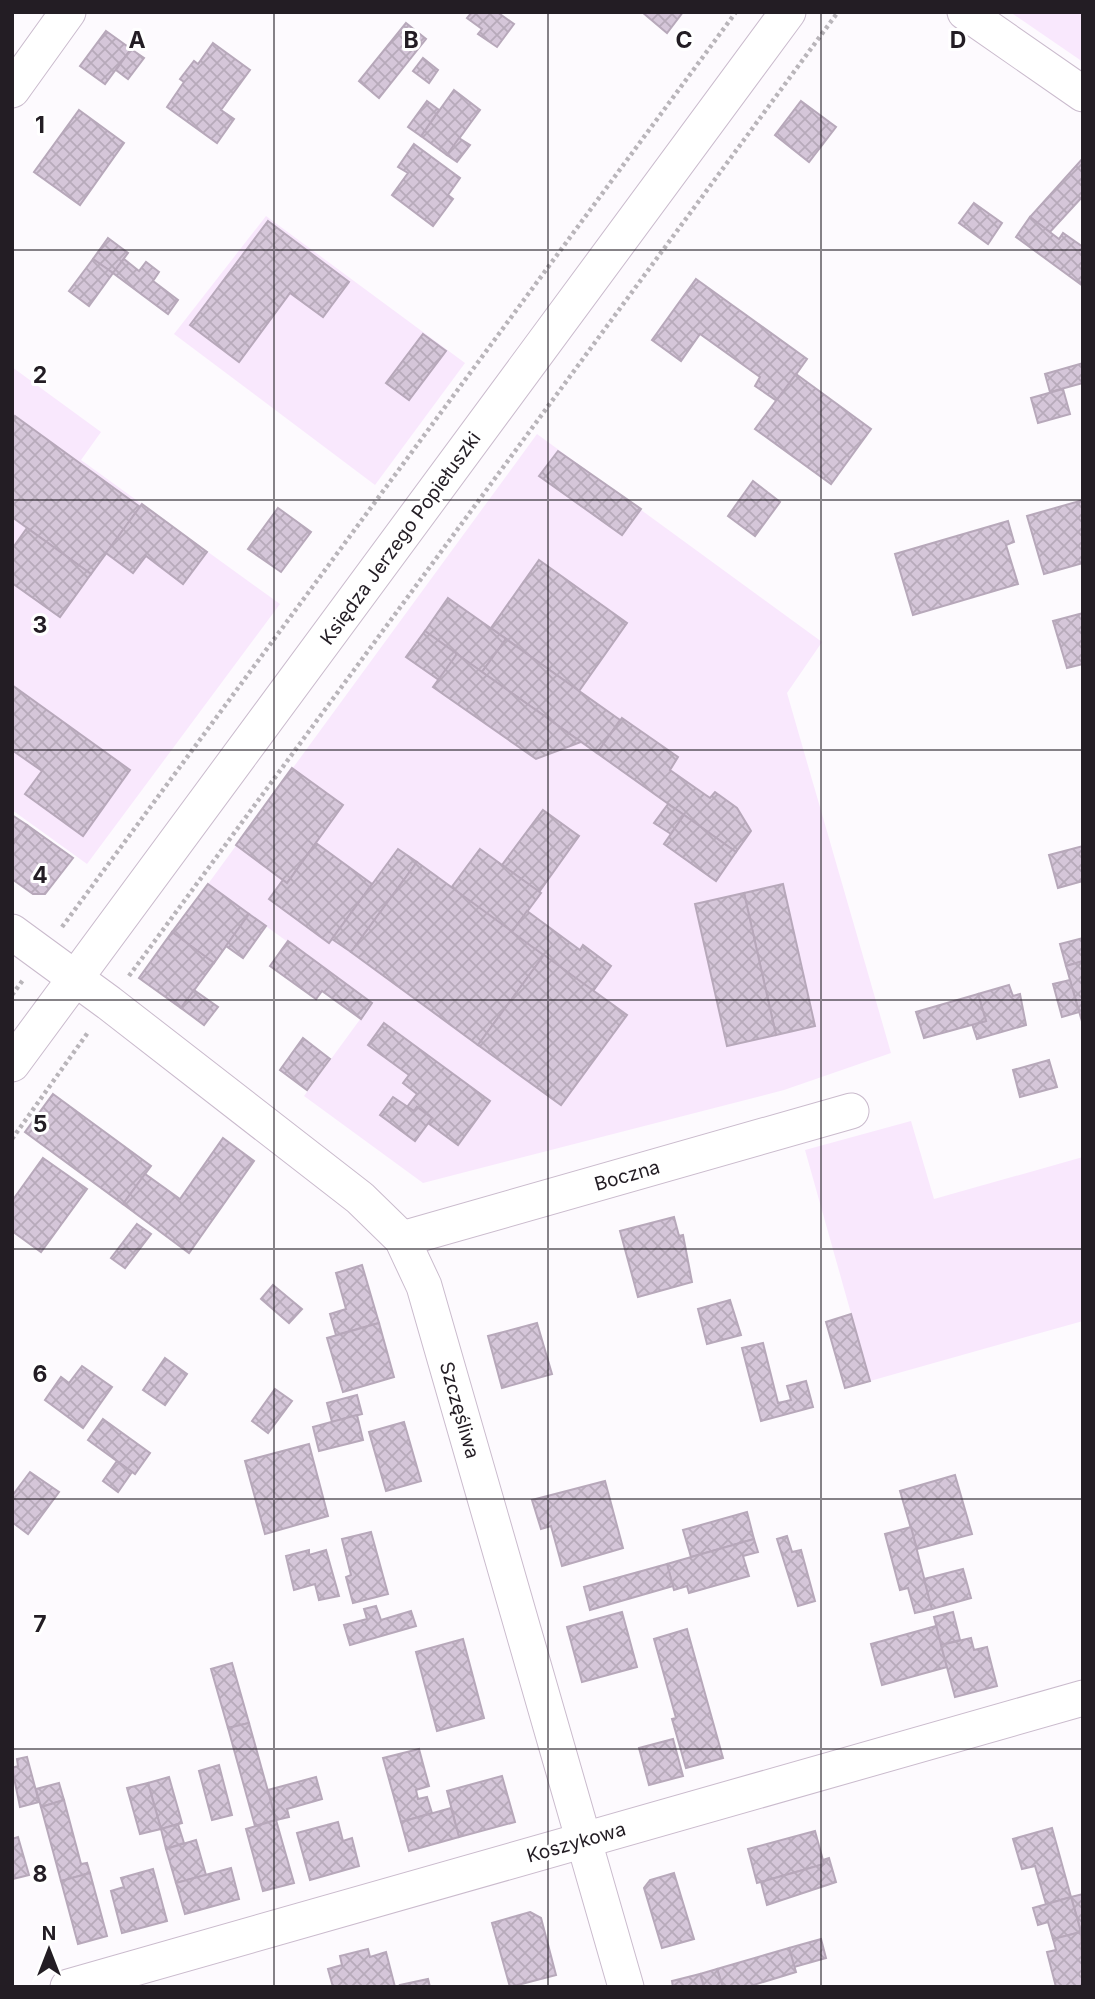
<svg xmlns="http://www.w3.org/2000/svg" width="1095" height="1999" viewBox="0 0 1095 1999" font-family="Inter,sans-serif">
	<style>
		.built { fill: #f9e8fd }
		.building { fill: url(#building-cross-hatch); stroke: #b7a8ba; stroke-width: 2 }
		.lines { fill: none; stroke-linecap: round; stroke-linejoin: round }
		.street-casing { stroke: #cabbcd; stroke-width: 37 }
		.path { stroke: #b9b5ba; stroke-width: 4.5; stroke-dasharray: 3.5 3.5; stroke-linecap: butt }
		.street { stroke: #fff; stroke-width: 35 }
		.grid { fill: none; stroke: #231d24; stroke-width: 2; stroke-opacity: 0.55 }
		.labels { text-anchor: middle; stroke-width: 6; stroke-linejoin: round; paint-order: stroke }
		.street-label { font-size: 19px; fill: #231d24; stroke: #fff }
		.grid-label { font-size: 23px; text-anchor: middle; font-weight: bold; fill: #231d24; stroke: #fff; stroke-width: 6; stroke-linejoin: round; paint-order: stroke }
	</style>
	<defs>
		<pattern id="building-cross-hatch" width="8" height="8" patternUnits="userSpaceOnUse" patternTransform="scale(1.75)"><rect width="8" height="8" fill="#d5c6d9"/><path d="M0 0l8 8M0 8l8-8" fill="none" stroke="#b7aaba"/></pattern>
	</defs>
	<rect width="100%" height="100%" fill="#fdfafe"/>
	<g class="built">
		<path d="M 1010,12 L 1083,12 L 1083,62 Z"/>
		<path d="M 266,216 L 465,363 L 375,485 L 174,334 Z"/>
		<path d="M 12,367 L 101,432 L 81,460 L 280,604 L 87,864 L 12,810 Z"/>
		<path d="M 537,434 L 822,642 L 787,693 L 891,1053 L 784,1090 L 423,1183 L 304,1096 L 372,1003 L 208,884 Z"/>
		<path d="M 911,1121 L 934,1199 L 1083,1157 L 1083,1321 L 870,1381 L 805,1150 Z"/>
	</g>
	<g class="building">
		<path d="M 472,12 L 497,12 L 514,24 L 497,47 L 478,34 L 482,29 L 467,18 Z"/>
		<path d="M 642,12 L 683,12 L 667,33 Z"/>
		<path d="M 406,23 L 426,39 L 379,98 L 359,81 Z"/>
		<path d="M 106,31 L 131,49 L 105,84 L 80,66 Z"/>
		<path d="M 213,43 L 250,70 L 221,110 L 234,119 L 217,143 L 167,107 L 184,82 L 180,79 L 194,61 L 198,64 Z"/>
		<path d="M 131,49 L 144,58 L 128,79 L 116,70 Z"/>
		<path d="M 423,58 L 438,70 L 429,83 L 413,71 Z"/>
		<path d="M 454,90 L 480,110 L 447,155 L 421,136 Z"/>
		<path d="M 427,101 L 439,110 L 421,136 L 408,127 Z"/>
		<path d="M 801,101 L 836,127 L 809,162 L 775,135 Z"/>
		<path d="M 79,110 L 124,143 L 80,205 L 34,172 Z"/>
		<path d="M 459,138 L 470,145 L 457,162 L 447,155 Z"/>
		<path d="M 414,144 L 460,178 L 448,195 L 453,199 L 433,226 L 392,195 L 408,173 L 398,167 Z"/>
		<path d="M 1083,158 L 1083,196 L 1050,232 L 1030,217 Z"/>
		<path d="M 974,203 L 1002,223 L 988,244 L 959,223 Z"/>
		<path d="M 1030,217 L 1059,239 L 1063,233 L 1083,247 L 1083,286 L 1016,237 Z"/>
		<path d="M 268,221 L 349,282 L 323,317 L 290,293 L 239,362 L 190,325 Z"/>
		<path d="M 108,238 L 128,253 L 113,273 L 93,259 Z"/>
		<path d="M 93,259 L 113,273 L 89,306 L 69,291 Z"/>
		<path d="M 124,259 L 139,271 L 146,262 L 159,272 L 153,281 L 178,300 L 168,314 L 113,273 Z"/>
		<path d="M 696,279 L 807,359 L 777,401 L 755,386 L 760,377 L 700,334 L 681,361 L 652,340 Z"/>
		<path d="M 423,334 L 446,351 L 409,400 L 386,383 Z"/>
		<path d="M 1083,363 L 1083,383 L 1050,392 L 1045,374 Z"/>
		<path d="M 796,374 L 871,429 L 831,484 L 755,429 Z"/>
		<path d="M 1063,389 L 1070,414 L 1038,423 L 1031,398 Z"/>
		<path d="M 15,416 L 140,507 L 91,574 L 12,517 L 12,420 Z"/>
		<path d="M 558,451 L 641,509 L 622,535 L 539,476 Z"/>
		<path d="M 753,481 L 780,502 L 755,536 L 728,516 Z"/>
		<path d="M 1083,500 L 1083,563 L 1044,574 L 1027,516 Z"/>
		<path d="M 142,504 L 207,552 L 183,584 L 146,556 L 133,573 L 106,553 Z"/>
		<path d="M 278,508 L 311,532 L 281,572 L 248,549 Z"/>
		<path d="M 1008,521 L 1014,542 L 1006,545 L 1018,584 L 913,615 L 895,554 Z"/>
		<path d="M 27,528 L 91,574 L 60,617 L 12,583 L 12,549 Z"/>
		<path d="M 539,560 L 627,623 L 579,691 L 491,628 Z"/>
		<path d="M 448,598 L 506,639 L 482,672 L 425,631 Z"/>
		<path d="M 1083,613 L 1083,664 L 1067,668 L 1053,621 Z"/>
		<path d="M 425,631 L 457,654 L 439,680 L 406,657 Z"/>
		<path d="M 506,639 L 620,720 L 597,753 L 482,672 Z"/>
		<path d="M 457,654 L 482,672 L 581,742 L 536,759 L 433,687 Z"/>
		<path d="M 12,685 L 130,770 L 83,836 L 25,794 L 42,771 L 12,750 Z"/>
		<path d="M 622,718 L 678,757 L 670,770 L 710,798 L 715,792 L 737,808 L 751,831 L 736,852 L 597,753 Z"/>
		<path d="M 292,768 L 343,805 L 287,883 L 236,845 Z"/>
		<path d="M 668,804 L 684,815 L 671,834 L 654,823 Z"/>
		<path d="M 543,810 L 579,836 L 539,892 L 502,865 Z"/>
		<path d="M 12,815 L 27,825 L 12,846 Z"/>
		<path d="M 684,815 L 736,852 L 716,881 L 664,844 Z"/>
		<path d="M 27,825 L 73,858 L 45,894 L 33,894 L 12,879 L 12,846 Z"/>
		<path d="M 316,843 L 372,884 L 329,943 L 269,899 L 283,880 L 287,883 Z"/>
		<path d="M 1083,846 L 1083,881 L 1058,888 L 1049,855 Z"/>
		<path d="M 398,849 L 417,862 L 351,952 L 332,939 Z"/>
		<path d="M 480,849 L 541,893 L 512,932 L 451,888 Z"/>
		<path d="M 417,862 L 544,955 L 478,1045 L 351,952 Z"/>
		<path d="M 208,884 L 249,914 L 214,963 L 172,932 Z"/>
		<path d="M 783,884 L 815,1026 L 776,1035 L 744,893 Z"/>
		<path d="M 744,893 L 776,1035 L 727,1046 L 695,904 Z"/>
		<path d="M 527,911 L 580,950 L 583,945 L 611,966 L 593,991 L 512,932 Z"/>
		<path d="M 249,914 L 266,926 L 243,958 L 226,946 Z"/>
		<path d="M 172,932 L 214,963 L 181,1008 L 139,978 Z"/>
		<path d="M 1083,938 L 1083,961 L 1066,966 L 1060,944 Z"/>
		<path d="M 288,941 L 372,1003 L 361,1019 L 322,991 L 316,999 L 270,966 Z"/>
		<path d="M 544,955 L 627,1015 L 561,1105 L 478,1045 Z"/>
		<path d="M 1083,961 L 1083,1025 L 1066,966 Z"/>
		<path d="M 1070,980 L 1079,1012 L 1062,1017 L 1053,984 Z"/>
		<path d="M 1009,985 L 1013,996 L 1020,994 L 1026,1025 L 977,1039 L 972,1024 L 986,1021 L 978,994 Z"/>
		<path d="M 194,990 L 218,1007 L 204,1025 L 181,1008 Z"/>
		<path d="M 978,994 L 986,1021 L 924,1038 L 916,1012 Z"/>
		<path d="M 384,1023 L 490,1101 L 458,1145 L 428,1123 L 432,1118 L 417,1107 L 414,1111 L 407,1107 L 417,1094 L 403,1083 L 409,1075 L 368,1045 Z"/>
		<path d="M 303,1038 L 330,1059 L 307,1090 L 280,1070 Z"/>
		<path d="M 1049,1060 L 1057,1087 L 1020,1097 L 1013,1070 Z"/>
		<path d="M 53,1094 L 151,1166 L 123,1204 L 25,1132 Z"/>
		<path d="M 393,1097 L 414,1111 L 417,1107 L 432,1118 L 415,1141 L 380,1115 Z"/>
		<path d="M 223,1138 L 254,1161 L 189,1253 L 123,1204 L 145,1174 L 180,1199 Z"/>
		<path d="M 43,1158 L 87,1189 L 41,1252 L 12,1231 L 12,1201 Z"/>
		<path d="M 674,1217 L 679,1236 L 683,1235 L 692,1282 L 638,1297 L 620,1231 Z"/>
		<path d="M 137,1224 L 151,1234 L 125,1268 L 111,1258 Z"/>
		<path d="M 362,1265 L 379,1323 L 336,1335 L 330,1314 L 346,1309 L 336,1273 Z"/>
		<path d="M 273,1285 L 302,1309 L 289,1323 L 261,1299 Z"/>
		<path d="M 730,1300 L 741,1335 L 707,1344 L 698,1309 Z"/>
		<path d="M 851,1314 L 870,1381 L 845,1388 L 826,1322 Z"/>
		<path d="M 379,1323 L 394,1377 L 343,1392 L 327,1338 Z"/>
		<path d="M 537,1323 L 552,1374 L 502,1388 L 488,1336 Z"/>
		<path d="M 763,1343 L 778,1403 L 791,1400 L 787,1386 L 806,1381 L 813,1407 L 761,1421 L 742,1348 Z"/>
		<path d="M 165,1358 L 187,1374 L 165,1405 L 143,1390 Z"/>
		<path d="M 82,1366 L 112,1387 L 83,1428 L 45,1400 L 61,1377 L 69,1383 Z"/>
		<path d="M 275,1389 L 292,1401 L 268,1433 L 252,1421 Z"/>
		<path d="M 357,1395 L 362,1414 L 332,1422 L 327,1403 Z"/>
		<path d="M 357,1415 L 363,1440 L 319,1451 L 313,1427 Z"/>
		<path d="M 103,1419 L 150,1453 L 135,1474 L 88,1440 Z"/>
		<path d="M 404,1422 L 421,1481 L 386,1491 L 369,1432 Z"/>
		<path d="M 309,1444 L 328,1516 L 265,1534 L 245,1461 Z"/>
		<path d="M 117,1461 L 132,1472 L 118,1492 L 103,1481 Z"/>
		<path d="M 30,1472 L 59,1492 L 28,1534 L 12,1522 L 12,1496 Z"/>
		<path d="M 955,1475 L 972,1534 L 917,1549 L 900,1491 Z"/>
		<path d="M 605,1481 L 623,1548 L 562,1566 L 551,1526 L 541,1529 L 532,1500 Z"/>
		<path d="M 747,1512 L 754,1539 L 691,1557 L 683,1530 Z"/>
		<path d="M 911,1527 L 932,1609 L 915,1613 L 908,1588 L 900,1590 L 885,1534 Z"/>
		<path d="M 371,1532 L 388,1594 L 353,1603 L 346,1577 L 351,1575 L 342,1539 Z"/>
		<path d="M 787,1536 L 792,1552 L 801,1550 L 815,1601 L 798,1606 L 777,1539 Z"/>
		<path d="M 754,1539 L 758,1552 L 743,1556 L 749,1576 L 689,1593 L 687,1586 L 674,1590 L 667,1564 Z"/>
		<path d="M 309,1550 L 309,1555 L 326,1550 L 339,1596 L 319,1600 L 315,1584 L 294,1590 L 286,1556 Z"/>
		<path d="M 667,1564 L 673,1586 L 590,1610 L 584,1587 Z"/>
		<path d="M 963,1569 L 971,1598 L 932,1609 L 924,1579 Z"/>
		<path d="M 376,1606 L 381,1620 L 411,1611 L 416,1626 L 350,1645 L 344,1625 L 367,1619 L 364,1609 Z"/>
		<path d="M 622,1612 L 637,1667 L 582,1682 L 567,1627 Z"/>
		<path d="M 953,1612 L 960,1640 L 941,1645 L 934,1617 Z"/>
		<path d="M 936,1626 L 947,1667 L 882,1685 L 871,1644 Z"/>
		<path d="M 687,1629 L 723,1758 L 686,1768 L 672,1719 L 676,1718 L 654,1639 Z"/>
		<path d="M 971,1638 L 974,1650 L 987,1647 L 997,1686 L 955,1697 L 941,1645 Z"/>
		<path d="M 463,1639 L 484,1718 L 437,1731 L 416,1652 Z"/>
		<path d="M 232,1663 L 249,1723 L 228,1728 L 211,1669 Z"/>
		<path d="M 249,1723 L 276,1820 L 255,1826 L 228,1728 Z"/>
		<path d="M 673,1739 L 683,1776 L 649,1785 L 639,1748 Z"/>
		<path d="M 419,1749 L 429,1786 L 416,1790 L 418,1799 L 427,1797 L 432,1813 L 401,1822 L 383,1758 Z"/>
		<path d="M 27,1757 L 39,1802 L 20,1807 L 12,1768 L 18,1766 L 17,1759 Z"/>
		<path d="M 219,1765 L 232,1815 L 212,1820 L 199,1771 Z"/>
		<path d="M 502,1776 L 515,1822 L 459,1837 L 447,1791 Z"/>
		<path d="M 169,1777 L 182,1823 L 161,1829 L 148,1783 Z"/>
		<path d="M 316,1777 L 322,1799 L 287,1809 L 289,1817 L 276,1820 L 268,1790 Z"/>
		<path d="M 59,1783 L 64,1800 L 41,1807 L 36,1789 Z"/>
		<path d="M 148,1783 L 161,1829 L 140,1834 L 127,1788 Z"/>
		<path d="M 64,1800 L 81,1864 L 87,1863 L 90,1873 L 61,1881 L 41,1807 Z"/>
		<path d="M 451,1808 L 459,1837 L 409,1851 L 401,1822 Z"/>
		<path d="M 276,1820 L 294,1883 L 263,1891 L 246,1829 Z"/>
		<path d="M 338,1822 L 343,1841 L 352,1838 L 359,1866 L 310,1880 L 297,1833 Z"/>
		<path d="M 178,1824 L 184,1843 L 166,1849 L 161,1829 Z"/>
		<path d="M 1052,1828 L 1071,1897 L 1046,1904 L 1035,1866 L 1022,1869 L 1013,1839 Z"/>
		<path d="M 815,1831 L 824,1864 L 757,1883 L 748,1849 Z"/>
		<path d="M 18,1837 L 29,1875 L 13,1879 L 12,1839 Z"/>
		<path d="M 196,1840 L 206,1875 L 176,1883 L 166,1849 Z"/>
		<path d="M 829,1858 L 836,1882 L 767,1905 L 761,1882 L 824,1864 L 823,1860 Z"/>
		<path d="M 231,1868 L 239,1899 L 185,1914 L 176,1883 Z"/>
		<path d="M 153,1869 L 167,1921 L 122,1933 L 111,1891 L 124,1887 L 121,1878 Z"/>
		<path d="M 90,1873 L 107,1936 L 78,1944 L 61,1881 Z"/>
		<path d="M 674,1873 L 694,1939 L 662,1948 L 644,1888 L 650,1880 Z"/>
		<path d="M 1083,1894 L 1083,1938 L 1071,1897 Z"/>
		<path d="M 1071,1897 L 1081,1932 L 1053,1939 L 1048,1922 L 1038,1925 L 1033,1908 Z"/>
		<path d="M 530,1912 L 541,1918 L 556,1975 L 510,1987 L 492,1923 Z"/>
		<path d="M 1081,1932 L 1083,1987 L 1056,1987 L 1047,1952 L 1056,1950 L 1053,1939 Z"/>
		<path d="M 821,1939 L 826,1958 L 794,1967 L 789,1948 Z"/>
		<path d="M 789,1948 L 796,1972 L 747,1987 L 723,1987 L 717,1969 Z"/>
		<path d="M 368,1949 L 370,1957 L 386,1952 L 395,1987 L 333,1987 L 328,1969 L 342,1965 L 340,1956 Z"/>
		<path d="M 717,1969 L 723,1987 L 704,1987 L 700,1974 Z"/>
		<path d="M 700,1974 L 704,1987 L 673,1987 L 672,1981 Z"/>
		<path d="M 428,1979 L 430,1987 L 401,1987 L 400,1985 Z"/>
	</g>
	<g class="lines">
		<defs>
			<g id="street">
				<path d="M 965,12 L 1083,94"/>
				<path d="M 12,90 L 68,12"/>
				<path d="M 12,932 L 109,1003 L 360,1198 L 402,1239 L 424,1286 L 626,1987"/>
				<path d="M 12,1064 L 788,12"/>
				<path d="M 402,1239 L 851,1111"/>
				<path d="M 68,1987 L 1083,1698"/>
			</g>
		</defs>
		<use href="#street" class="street-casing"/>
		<g class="path">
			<path d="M 62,927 L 736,12"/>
			<path d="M 129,976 L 838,12"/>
			<path d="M 12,995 L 23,980"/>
			<path d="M 12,1139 L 89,1031"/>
		</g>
		<use href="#street" class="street"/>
	</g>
	<path class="grid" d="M 274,12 L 274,1987M 548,12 L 548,1987M 821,12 L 821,1987M 12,250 L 1083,250M 12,500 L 1083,500M 12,750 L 1083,750M 12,1000 L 1083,1000M 12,1249 L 1083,1249M 12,1499 L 1083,1499M 12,1749 L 1083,1749"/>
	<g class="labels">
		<g class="street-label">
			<text transform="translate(400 538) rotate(-54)" y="7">Księdza Jerzego Popiełuszki</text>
			<text transform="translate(627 1175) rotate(-16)" y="7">Boczna</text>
			<text transform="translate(460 1410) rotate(74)" y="7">Szczęśliwa</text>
			<text transform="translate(576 1842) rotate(-16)" y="7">Koszykowa</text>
		</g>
	</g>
	<g class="grid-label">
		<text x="137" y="48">A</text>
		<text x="411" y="48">B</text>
		<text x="684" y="48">C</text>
		<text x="958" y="48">D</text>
		<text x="40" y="133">1</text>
		<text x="40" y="383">2</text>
		<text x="40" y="633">3</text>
		<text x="40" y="883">4</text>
		<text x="40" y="1132">5</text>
		<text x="40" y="1382">6</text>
		<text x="40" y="1632">7</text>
		<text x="40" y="1882">8</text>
	</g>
	<rect width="1095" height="1999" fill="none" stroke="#231d24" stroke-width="28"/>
	<g transform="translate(49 1950)" stroke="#ffffff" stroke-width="5" paint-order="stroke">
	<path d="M0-5L12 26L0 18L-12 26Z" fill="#231d24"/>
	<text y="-10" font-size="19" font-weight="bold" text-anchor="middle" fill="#231d24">N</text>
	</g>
</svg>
